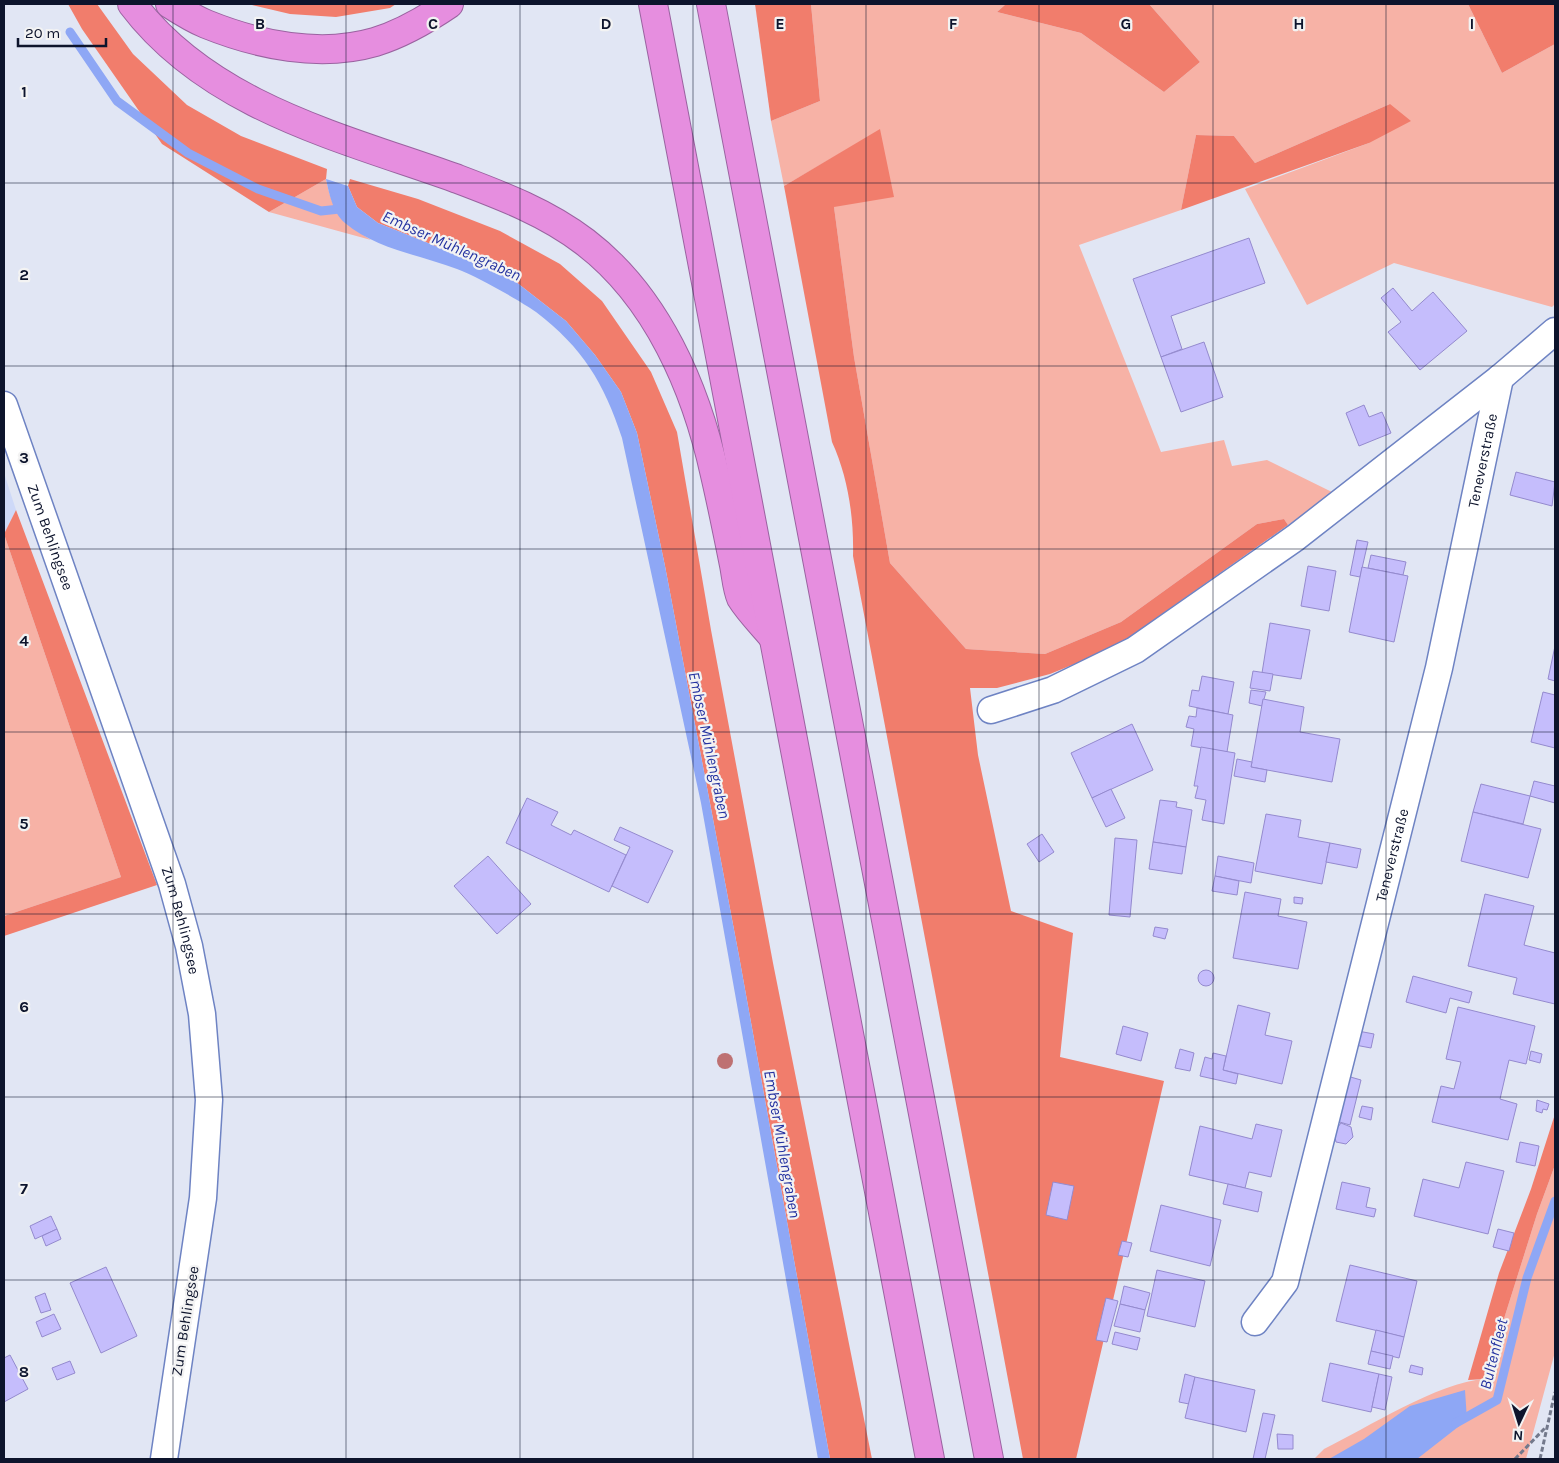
<svg xmlns="http://www.w3.org/2000/svg" width="1559" height="1463" viewBox="0 0 1559 1463" font-family="Karla,sans-serif">
	<style>
		.built { fill: #ced9f8 }
		.green { fill: #f7b2a6 }
		.forest { fill: #f17d6c }
		.water { fill: #8ea7f5 }
		.lines { fill: none; stroke-linecap: round; stroke-linejoin: round }
		.stream { stroke: #8ea7f5; stroke-width: 9 }
		.building { fill: #c5bdfc; stroke: #948ace }
		.street-casing { stroke: #6e83c3; stroke-width: 29 }
		.highway-casing { stroke: #9a63a0; stroke-width: 30 }
		.path { stroke: #73798c; stroke-width: 3; stroke-dasharray: 5 2.5; stroke-linecap: butt }
		.street { stroke: #fff; stroke-width: 26 }
		.highway { stroke: #e68edf; stroke-width: 28 }
		.tree { fill: #be7172 }
		.grid { fill: none; stroke: #0d142c; stroke-width: 1; stroke-opacity: 0.55 }
		.labels { text-anchor: middle; stroke-width: 4.5; stroke-linejoin: round; paint-order: stroke }
		.street-label { font-size: 15px; fill: #0d142c; stroke: #f3f3f3 }
		.water-label { font-size: 16px; font-style: italic; fill: #2432a0; stroke: #f3f3f3 }
		.grid-label { font-size: 16px; text-anchor: middle; font-weight: bold; fill: #0d142c; stroke: #f3f3f3; stroke-width: 4.5; stroke-linejoin: round; paint-order: stroke }
	</style>
	<rect width="100%" height="100%" fill="#e1e6f4"/>
	<path class="built" d="M 4,473 L 16,510 L 4,534 Z"/>
	<g class="green">
		<path d="M 811,4 L 1006,4 L 997,12 L 1081,33 L 1164,92 L 1200,62 L 1149,4 L 1468,4 L 1502,73 L 1555,44 L 1555,304 L 1552,307 L 1394,263 L 1307,305 L 1245,189 L 1369,143 L 1390,104 L 1255,163 L 1234,136 L 1196,135 L 1181,210 L 1079,245 L 1161,452 L 1224,440 L 1232,466 L 1267,460 L 1334,493 L 1288,525 L 1284,519 L 1257,524 L 1121,622 L 1045,654 L 966,649 L 890,563 L 854,357 L 834,207 L 880,130 L 784,186 L 771,121 L 820,101 Z"/>
		<path d="M 326,179 C 333,214 342,221 371,240 L 269,212 Z"/>
		<path d="M 4,534 L 121,877 L 4,916 Z"/>
		<path d="M 1555,1165 L 1555,1352 L 1526,1459 L 1314,1459 L 1324,1449 C 1367,1428 1438,1382 1485,1379 L 1537,1214 Z"/>
	</g>
	<g class="forest">
		<path d="M 68,4 L 97,4 L 133,54 L 187,105 L 241,136 L 327,169 L 326,179 L 269,212 L 162,144 L 82,29 Z"/>
		<path d="M 248,4 L 396,4 L 390,8 L 336,17 L 290,14 Z"/>
		<path d="M 755,4 L 811,4 L 820,101 L 771,121 Z"/>
		<path d="M 1006,4 L 1149,4 L 1200,62 L 1164,92 L 1081,33 L 997,12 Z"/>
		<path d="M 1468,4 L 1555,4 L 1555,44 L 1502,73 Z"/>
		<path d="M 1390,104 L 1411,121 L 1369,143 L 1181,210 L 1196,135 L 1234,136 L 1255,163 Z"/>
		<path d="M 880,129 L 894,197 L 834,207 L 854,357 L 890,563 L 966,649 L 1045,654 L 1121,622 L 1257,524 L 1284,519 L 1288,525 L 1114,648 L 1050,674 L 997,688 L 970,688 L 978,755 L 1011,911 L 1073,933 L 1060,1057 L 1164,1081 L 1076,1459 L 1023,1459 L 853,556 C 854,517 848,477 832,442 L 784,186 Z"/>
		<path d="M 350,179 L 418,199 L 500,231 L 560,264 L 602,301 L 651,372 L 677,432 L 711,630 L 773,963 L 872,1459 L 830,1459 L 739,956 L 665,566 L 637,433 L 621,392 L 595,355 L 566,321 L 516,282 L 473,261 L 378,223 L 357,207 L 348,186 Z"/>
		<path d="M 16,510 L 157,885 L 4,936 L 4,916 L 121,877 L 4,534 Z"/>
		<path d="M 1555,1114 L 1555,1165 L 1537,1214 L 1485,1379 L 1468,1380 L 1499,1273 L 1531,1189 Z"/>
	</g>
	<g class="water">
		<path d="M 326,179 L 348,186 L 357,207 L 378,223 L 473,261 L 516,282 L 566,321 L 595,355 L 621,392 L 637,433 L 665,566 L 739,956 L 830,1459 L 818,1459 L 701,803 L 622,438 C 604,383 583,348 536,312 C 519,300 476,276 457,269 C 420,255 376,249 345,223 C 333,213 329,193 326,179 Z"/>
		<path d="M 1465,1390 L 1467,1420 L 1417,1459 L 1329,1459 L 1364,1439 L 1410,1406 Z"/>
	</g>
	<g class="lines">
		<g class="stream">
			<path d="M 70,32 L 117,101 L 188,153 L 258,189 L 321,211 L 349,208"/>
			<path d="M 1456,1423 L 1497,1400 L 1527,1278 L 1555,1201"/>
		</g>
	</g>
	<g class="building">
		<path d="M 1249,238 L 1265,283 L 1171,316 L 1182,349 L 1161,357 L 1133,279 Z"/>
		<path d="M 1393,288 L 1412,311 L 1433,292 L 1467,331 L 1420,370 L 1388,332 L 1401,322 L 1381,298 Z"/>
		<path d="M 1204,342 L 1223,397 L 1181,412 L 1161,357 Z"/>
		<path d="M 1364,405 L 1369,417 L 1382,412 L 1391,433 L 1359,446 L 1346,413 Z"/>
		<path d="M 1516,472 L 1555,482 L 1552,506 L 1510,495 Z"/>
		<path d="M 1357,540 L 1368,542 L 1360,577 L 1350,575 Z"/>
		<path d="M 1371,555 L 1406,562 L 1403,575 L 1368,568 Z"/>
		<path d="M 1308,566 L 1336,571 L 1329,611 L 1301,606 Z"/>
		<path d="M 1362,567 L 1408,576 L 1394,642 L 1349,632 Z"/>
		<path d="M 1270,623 L 1310,630 L 1301,679 L 1262,673 Z"/>
		<path d="M 1555,646 L 1555,681 L 1548,679 Z"/>
		<path d="M 1253,671 L 1273,674 L 1270,691 L 1250,688 Z"/>
		<path d="M 1202,676 L 1234,682 L 1228,714 L 1189,706 L 1192,690 L 1199,691 Z"/>
		<path d="M 1251,690 L 1266,692 L 1262,706 L 1249,703 Z"/>
		<path d="M 1543,692 L 1555,695 L 1555,748 L 1531,742 Z"/>
		<path d="M 1263,699 L 1304,707 L 1300,732 L 1340,739 L 1332,782 L 1251,767 Z"/>
		<path d="M 1197,708 L 1233,715 L 1227,752 L 1191,746 L 1194,729 L 1186,727 L 1189,716 L 1196,717 Z"/>
		<path d="M 1132,724 L 1153,770 L 1092,798 L 1071,753 Z"/>
		<path d="M 1201,747 L 1235,753 L 1224,824 L 1202,820 L 1206,800 L 1195,798 L 1198,786 L 1194,786 Z"/>
		<path d="M 1237,759 L 1252,762 L 1251,767 L 1267,770 L 1265,782 L 1234,776 Z"/>
		<path d="M 1534,781 L 1555,786 L 1555,803 L 1530,796 Z"/>
		<path d="M 1481,784 L 1530,796 L 1523,824 L 1473,812 Z"/>
		<path d="M 1111,789 L 1125,818 L 1106,827 L 1092,798 Z"/>
		<path d="M 527,798 L 558,812 L 551,825 L 571,835 L 574,830 L 626,855 L 609,892 L 506,843 Z"/>
		<path d="M 1160,800 L 1177,802 L 1176,807 L 1192,810 L 1186,847 L 1153,842 Z"/>
		<path d="M 1473,812 L 1541,829 L 1528,878 L 1461,861 Z"/>
		<path d="M 1266,814 L 1301,820 L 1298,837 L 1330,843 L 1322,884 L 1255,871 Z"/>
		<path d="M 620,827 L 673,851 L 648,903 L 612,886 L 630,847 L 614,840 Z"/>
		<path d="M 1042,834 L 1054,852 L 1039,862 L 1027,844 Z"/>
		<path d="M 1115,838 L 1137,840 L 1130,917 L 1109,915 Z"/>
		<path d="M 1153,842 L 1186,847 L 1182,874 L 1149,869 Z"/>
		<path d="M 1330,843 L 1361,849 L 1357,868 L 1326,862 Z"/>
		<path d="M 488,856 L 531,904 L 497,934 L 454,886 Z"/>
		<path d="M 1218,856 L 1254,863 L 1251,883 L 1215,876 Z"/>
		<path d="M 1215,876 L 1239,881 L 1237,895 L 1212,891 Z"/>
		<path d="M 1245,892 L 1281,899 L 1278,916 L 1307,922 L 1298,969 L 1233,958 Z"/>
		<path d="M 1485,894 L 1534,906 L 1524,945 L 1555,953 L 1555,1004 L 1513,994 L 1517,978 L 1468,966 Z"/>
		<path d="M 1294,897 L 1303,898 L 1302,904 L 1294,903 Z"/>
		<path d="M 1155,927 L 1168,929 L 1165,939 L 1153,936 Z"/>
		<circle cx="1206" cy="978" r="8"/>
		<path d="M 1413,976 L 1472,992 L 1469,1003 L 1450,998 L 1446,1013 L 1406,1002 Z"/>
		<path d="M 1238,1005 L 1270,1013 L 1265,1035 L 1292,1041 L 1282,1084 L 1223,1070 Z"/>
		<path d="M 1458,1007 L 1535,1026 L 1526,1064 L 1509,1060 L 1500,1099 L 1517,1104 L 1508,1140 L 1432,1122 L 1441,1086 L 1454,1089 L 1461,1062 L 1446,1059 Z"/>
		<path d="M 1123,1026 L 1148,1033 L 1141,1061 L 1116,1054 Z"/>
		<path d="M 1358,1031 L 1374,1034 L 1371,1048 L 1355,1045 Z"/>
		<path d="M 1180,1049 L 1194,1053 L 1190,1071 L 1175,1068 Z"/>
		<path d="M 1531,1051 L 1542,1054 L 1540,1063 L 1529,1060 Z"/>
		<path d="M 1213,1053 L 1226,1056 L 1223,1070 L 1238,1074 L 1236,1084 L 1200,1076 L 1205,1057 L 1212,1059 Z"/>
		<path d="M 1347,1076 L 1361,1080 L 1350,1125 L 1336,1121 Z"/>
		<path d="M 1537,1100 L 1549,1104 L 1547,1110 L 1543,1109 L 1542,1113 L 1536,1111 Z"/>
		<path d="M 1362,1106 L 1373,1108 L 1371,1120 L 1359,1117 Z"/>
		<path d="M 1341,1123 L 1351,1127 L 1353,1137 L 1346,1144 L 1336,1142 L 1334,1132 Z"/>
		<path d="M 1256,1124 L 1282,1130 L 1271,1177 L 1249,1172 L 1245,1188 L 1189,1175 L 1200,1126 L 1252,1139 Z"/>
		<path d="M 1520,1142 L 1539,1146 L 1535,1166 L 1516,1162 Z"/>
		<path d="M 1466,1162 L 1504,1171 L 1488,1234 L 1414,1216 L 1423,1179 L 1459,1188 Z"/>
		<path d="M 1053,1182 L 1074,1186 L 1067,1220 L 1046,1215 Z"/>
		<path d="M 1342,1182 L 1370,1188 L 1366,1207 L 1376,1209 L 1374,1217 L 1336,1209 Z"/>
		<path d="M 1228,1184 L 1262,1192 L 1258,1212 L 1223,1204 Z"/>
		<path d="M 1161,1205 L 1221,1220 L 1210,1266 L 1150,1251 Z"/>
		<path d="M 51,1216 L 57,1229 L 35,1239 L 30,1226 Z"/>
		<path d="M 57,1229 L 61,1239 L 46,1246 L 42,1236 Z"/>
		<path d="M 1498,1229 L 1514,1233 L 1509,1251 L 1493,1247 Z"/>
		<path d="M 1122,1241 L 1132,1243 L 1128,1257 L 1118,1255 Z"/>
		<path d="M 1350,1265 L 1417,1281 L 1404,1337 L 1336,1321 Z"/>
		<path d="M 106,1267 L 137,1336 L 101,1353 L 70,1283 Z"/>
		<path d="M 1157,1270 L 1205,1281 L 1195,1327 L 1147,1316 Z"/>
		<path d="M 1124,1286 L 1150,1293 L 1145,1310 L 1120,1304 Z"/>
		<path d="M 45,1293 L 51,1310 L 41,1313 L 35,1297 Z"/>
		<path d="M 1106,1298 L 1118,1301 L 1107,1342 L 1096,1340 Z"/>
		<path d="M 1120,1304 L 1145,1310 L 1140,1332 L 1114,1326 Z"/>
		<path d="M 54,1314 L 61,1329 L 42,1337 L 36,1322 Z"/>
		<path d="M 1376,1330 L 1404,1337 L 1399,1358 L 1371,1351 Z"/>
		<path d="M 1115,1332 L 1140,1338 L 1137,1350 L 1112,1344 Z"/>
		<path d="M 1371,1351 L 1393,1356 L 1390,1369 L 1368,1364 Z"/>
		<path d="M 10,1355 L 28,1389 L 4,1402 L 4,1358 Z"/>
		<path d="M 70,1361 L 75,1373 L 57,1380 L 52,1368 Z"/>
		<path d="M 1330,1363 L 1379,1374 L 1371,1412 L 1322,1401 Z"/>
		<path d="M 1411,1365 L 1423,1368 L 1422,1375 L 1409,1372 Z"/>
		<path d="M 1185,1374 L 1195,1377 L 1189,1404 L 1179,1402 Z"/>
		<path d="M 1379,1374 L 1392,1377 L 1385,1410 L 1372,1407 Z"/>
		<path d="M 1195,1377 L 1255,1390 L 1246,1432 L 1185,1418 Z"/>
		<path d="M 1263,1413 L 1275,1415 L 1265,1459 L 1253,1459 Z"/>
		<path d="M 1277,1434 L 1293,1435 L 1293,1449 L 1278,1449 Z"/>
	</g>
	<g class="lines">
		<defs>
			<g id="street">
				<path id="s1" d="M 4,405 L 172,884 L 189,946 L 202,1014 L 209,1100 L 203,1198 L 164,1459"/>
				<path d="M 991,710 L 1053,690 L 1135,650 L 1295,538 L 1500,378 L 1555,331"/>
				<path id="s2" d="M 1255,1322 L 1285,1282 L 1439,668 L 1500,378"/>
			</g>
			<g id="highway">
				<path d="M 132,4 C 209,106 340,137 455,178 C 500,195 546,212 585,242 C 657,297 696,388 715,475 C 722,505 728,535 734,565 C 736,575 737,589 741,598 C 749,611 762,624 772,636"/>
				<path d="M 170,4 C 181,11 194,19 206,24 C 258,45 320,58 375,42 C 401,34 427,19 449,4"/>
				<path d="M 653,4 L 930,1459"/>
				<path d="M 711,4 L 989,1459"/>
			</g>
		</defs>
		<use href="#street" class="street-casing"/>
		<use href="#highway" class="highway-casing"/>
		<g class="path">
			<path d="M 1515,1459 L 1546,1427"/>
			<path d="M 1540,1459 L 1555,1392"/>
		</g>
		<use href="#street" class="street"/>
		<use href="#highway" class="highway"/>
	</g>
	<circle class="tree" cx="725" cy="1061" r="8"/>
	<path class="grid" d="M 173,4 L 173,1459M 346,4 L 346,1459M 520,4 L 520,1459M 693,4 L 693,1459M 866,4 L 866,1459M 1039,4 L 1039,1459M 1213,4 L 1213,1459M 1386,4 L 1386,1459M 4,183 L 1555,183M 4,366 L 1555,366M 4,549 L 1555,549M 4,732 L 1555,732M 4,914 L 1555,914M 4,1097 L 1555,1097M 4,1280 L 1555,1280"/>
	<g class="labels">
		<g class="street-label">
			<text dy="5" stroke="none"><textPath href="#s2" startOffset="895">Teneverstraße</textPath></text>
			<text dy="5" stroke="none"><textPath href="#s1" startOffset="140">Zum Behlingsee</textPath></text>
			<text dy="5" stroke="none"><textPath href="#s2" startOffset="490">Teneverstraße</textPath></text>
			<text dy="5" stroke="none"><textPath href="#s1" startOffset="545">Zum Behlingsee</textPath></text>
			<text transform="translate(185 1321) rotate(-81)" y="5">Zum Behlingsee</text>
		</g>
		<g class="water-label">
			<text transform="translate(452 245) rotate(24)" y="6">Embser Mühlengraben</text>
			<text transform="translate(710 745) rotate(78)" y="6">Embser Mühlengraben</text>
			<text transform="translate(783 1144) rotate(80)" y="6">Embser Mühlengraben</text>
			<text transform="translate(1493 1354) rotate(-76)" y="6">Bultenfleet</text>
		</g>
	</g>
	<g class="grid-label">
		<text x="260" y="29">B</text>
		<text x="433" y="29">C</text>
		<text x="606" y="29">D</text>
		<text x="780" y="29">E</text>
		<text x="953" y="29">F</text>
		<text x="1126" y="29">G</text>
		<text x="1299" y="29">H</text>
		<text x="1472" y="29">I</text>
		<text x="24" y="97">1</text>
		<text x="24" y="280">2</text>
		<text x="24" y="463">3</text>
		<text x="24" y="646">4</text>
		<text x="24" y="829">5</text>
		<text x="24" y="1012">6</text>
		<text x="24" y="1194">7</text>
		<text x="24" y="1377">8</text>
	</g>
	<rect width="1559" height="1463" fill="none" stroke="#0d142c" stroke-width="10"/>
	<g transform="translate(1519 1423) rotate(184)" stroke="#f3f3f3" stroke-width="4" paint-order="stroke">
	<path d="M0-4L9 19L0 12L-9 19Z" fill="#0d142c"/>
	<text y="-8" font-size="14" font-weight="bold" text-anchor="middle" fill="#0d142c">N</text>
	</g>
	<path d="M18 38v8h88v-8" fill="none" stroke="#0d142c" stroke-width="2.5"/>
	<text x="25" y="38" font-size="15" fill="#0d142c" stroke="#f3f3f3" stroke-width="4" paint-order="stroke">20 m</text>
</svg>
